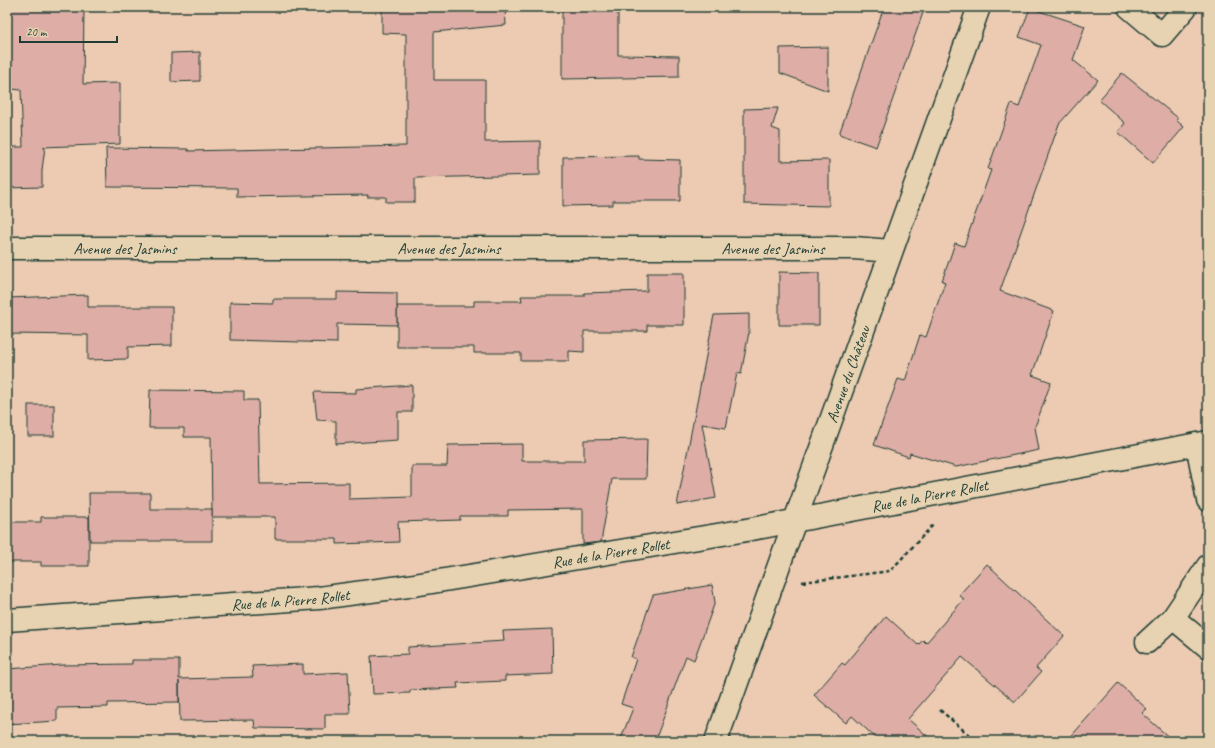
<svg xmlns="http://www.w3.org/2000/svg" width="1215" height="748" viewBox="0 0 1215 748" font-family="Caveat,sans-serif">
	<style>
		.building { fill: #ddada6; stroke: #1f3d34 }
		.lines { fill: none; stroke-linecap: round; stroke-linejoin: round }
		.minor-casing { stroke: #1f3d34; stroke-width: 25 }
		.path { stroke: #1f3d34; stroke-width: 2.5; stroke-dasharray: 4 3; stroke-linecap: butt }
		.minor { stroke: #e7d2b1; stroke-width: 22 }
		.labels { text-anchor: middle; stroke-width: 3; stroke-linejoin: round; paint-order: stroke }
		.street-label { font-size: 16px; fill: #1f3d34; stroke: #e7d2b1 }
	</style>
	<rect width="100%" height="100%" fill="#eccbb2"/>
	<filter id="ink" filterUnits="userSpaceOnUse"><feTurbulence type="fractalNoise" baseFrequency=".025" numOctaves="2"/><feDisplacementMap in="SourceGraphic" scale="8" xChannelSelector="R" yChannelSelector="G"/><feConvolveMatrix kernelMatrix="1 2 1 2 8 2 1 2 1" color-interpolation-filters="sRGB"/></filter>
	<g filter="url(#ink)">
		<g class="building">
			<path d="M 7,7 L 84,7 L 83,84 L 120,83 L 120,144 L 43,147 L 45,147 L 42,170 L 42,187 L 7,188 L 7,147 L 23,147 L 21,90 L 12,89 L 12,81 L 7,81 Z"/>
			<path d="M 382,7 L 505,7 L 506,25 L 434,32 L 434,80 L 485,80 L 485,142 L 540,141 L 540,175 L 415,178 L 415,202 L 386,202 L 386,197 L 367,197 L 368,195 L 237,197 L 237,188 L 107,187 L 106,148 L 188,149 L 188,151 L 406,146 L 406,34 L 382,33 Z"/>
			<path d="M 562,7 L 618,7 L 618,55 L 679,56 L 679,77 L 562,79 Z"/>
			<path d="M 884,7 L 925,7 L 876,147 L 839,134 Z"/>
			<path d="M 1030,8 L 1085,26 L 1073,60 L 1098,80 L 1059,124 L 1000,291 L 1054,311 L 1032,375 L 1051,382 L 1035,427 L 1039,450 L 956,467 L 910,453 L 909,457 L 874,445 L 898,379 L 905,381 L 920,335 L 926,337 L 945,282 L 942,281 L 955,243 L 964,246 L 991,170 L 988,169 L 1011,104 L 1019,107 L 1041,45 L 1019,37 Z"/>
			<path d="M 828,47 L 828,91 L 780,73 L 780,48 Z"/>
			<path d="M 200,52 L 200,81 L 171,82 L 171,53 Z"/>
			<path d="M 1122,73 L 1178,118 L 1176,120 L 1184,127 L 1153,163 L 1118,132 L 1125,123 L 1099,100 Z"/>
			<path d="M 778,108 L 772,128 L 780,131 L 780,161 L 829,160 L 829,206 L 744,204 L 744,109 Z"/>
			<path d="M 639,156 L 639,159 L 680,160 L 680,201 L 613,201 L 613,205 L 563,206 L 563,157 Z"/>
			<path d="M 779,272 L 819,273 L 819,325 L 779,325 Z"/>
			<path d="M 647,273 L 684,273 L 684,325 L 647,325 L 647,331 L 584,331 L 584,352 L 569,351 L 569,361 L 521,361 L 521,353 L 474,353 L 474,347 L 397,347 L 397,306 L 474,306 L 474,301 L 522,301 L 521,296 L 584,296 L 584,293 L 647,291 Z"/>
			<path d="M 337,292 L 397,293 L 397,325 L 337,324 L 337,343 L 230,340 L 230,302 L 273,303 L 273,299 L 337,299 Z"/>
			<path d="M 88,295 L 88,307 L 172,307 L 172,346 L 128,347 L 128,359 L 88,360 L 88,335 L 7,334 L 7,298 Z"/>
			<path d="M 749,314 L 749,332 L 741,374 L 737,373 L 726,428 L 702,424 L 716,498 L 677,505 L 714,315 Z"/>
			<path d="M 412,385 L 412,412 L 398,412 L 398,440 L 336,444 L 336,421 L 317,420 L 314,392 L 356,393 L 356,389 Z"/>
			<path d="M 150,390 L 244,391 L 244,400 L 258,400 L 260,484 L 349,483 L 349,499 L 412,497 L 412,466 L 447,466 L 448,445 L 522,444 L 522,461 L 584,461 L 584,440 L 647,439 L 646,479 L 612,479 L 601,542 L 583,544 L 583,509 L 508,510 L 508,516 L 460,516 L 460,520 L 398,522 L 399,542 L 337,544 L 337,539 L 275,539 L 275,517 L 212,517 L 211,437 L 184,437 L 184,428 L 149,428 Z"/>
			<rect x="28" y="405" width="26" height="31"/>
			<path d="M 89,493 L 150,493 L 150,509 L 212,509 L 212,541 L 90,541 Z"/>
			<path d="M 41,517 L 89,517 L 89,566 L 41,566 L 41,562 L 7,562 L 7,522 L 41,522 Z"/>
			<path d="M 987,564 L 1064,636 L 1036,668 L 1041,672 L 1015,702 L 962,657 L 908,719 L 933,741 L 879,741 L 852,716 L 846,723 L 814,695 L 842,663 L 845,665 L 886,616 L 918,645 L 923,640 L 926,643 L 964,599 L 959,595 Z"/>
			<path d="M 712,585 L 715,602 L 694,660 L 686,656 L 655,741 L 620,741 L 633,708 L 621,704 L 636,659 L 631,657 L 653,595 Z"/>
			<path d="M 552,629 L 553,674 L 505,676 L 505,681 L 457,683 L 458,688 L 410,690 L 410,693 L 373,694 L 371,656 L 408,654 L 408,647 L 504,641 L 503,631 Z"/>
			<path d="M 132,660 L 179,660 L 179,679 L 253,677 L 252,666 L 303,664 L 303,674 L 348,672 L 350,714 L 325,714 L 325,729 L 255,728 L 254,720 L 180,721 L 179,681 L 179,702 L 108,703 L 108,707 L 57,708 L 57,721 L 7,724 L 7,669 L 62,665 L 132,664 Z"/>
			<path d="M 1118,683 L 1147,709 L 1142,713 L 1173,741 L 1067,741 Z"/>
		</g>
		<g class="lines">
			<defs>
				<g id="minor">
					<path d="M 1129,7 L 1162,35 L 1186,7"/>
					<path id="s1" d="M 7,248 L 854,248 L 891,251"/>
					<path d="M 1197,444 L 1208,500"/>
					<path d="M 1173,618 L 1208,647"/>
					<path id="s2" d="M 7,620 L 319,598 L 408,586 L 741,531 L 1208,442"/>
					<path d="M 1147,642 L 1173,618 L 1208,566"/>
					<path id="s3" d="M 716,741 L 979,7"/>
				</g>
			</defs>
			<use href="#minor" class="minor-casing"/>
			<g class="path">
				<path d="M 802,582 L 890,571 L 934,524"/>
				<path d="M 940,710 L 976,741"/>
			</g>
			<use href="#minor" class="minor"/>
		</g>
	</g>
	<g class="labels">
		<g class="street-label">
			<text dy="6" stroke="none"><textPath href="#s1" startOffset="118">Avenue des Jasmins</textPath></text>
			<text dy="6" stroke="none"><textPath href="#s1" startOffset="442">Avenue des Jasmins</textPath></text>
			<text dy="6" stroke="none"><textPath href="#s1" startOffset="766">Avenue des Jasmins</textPath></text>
			<text dy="6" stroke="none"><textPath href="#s3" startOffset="390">Avenue du Château</textPath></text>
			<text dy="6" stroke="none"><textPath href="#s2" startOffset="932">Rue de la Pierre Rollet</textPath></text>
			<text dy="6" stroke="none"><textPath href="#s2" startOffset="608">Rue de la Pierre Rollet</textPath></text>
			<text dy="6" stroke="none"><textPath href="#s2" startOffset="284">Rue de la Pierre Rollet</textPath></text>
		</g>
	</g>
	<rect width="1215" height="748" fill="none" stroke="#e7d2b1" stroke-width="24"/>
	<rect x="12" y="12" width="1191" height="724" fill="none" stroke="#1f3d34" stroke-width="1.5" filter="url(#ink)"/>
	<path d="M20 36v6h97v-6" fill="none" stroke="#1f3d34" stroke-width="2"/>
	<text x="26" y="36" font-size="12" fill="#1f3d34" stroke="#e7d2b1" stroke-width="3" paint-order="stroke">20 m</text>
</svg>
